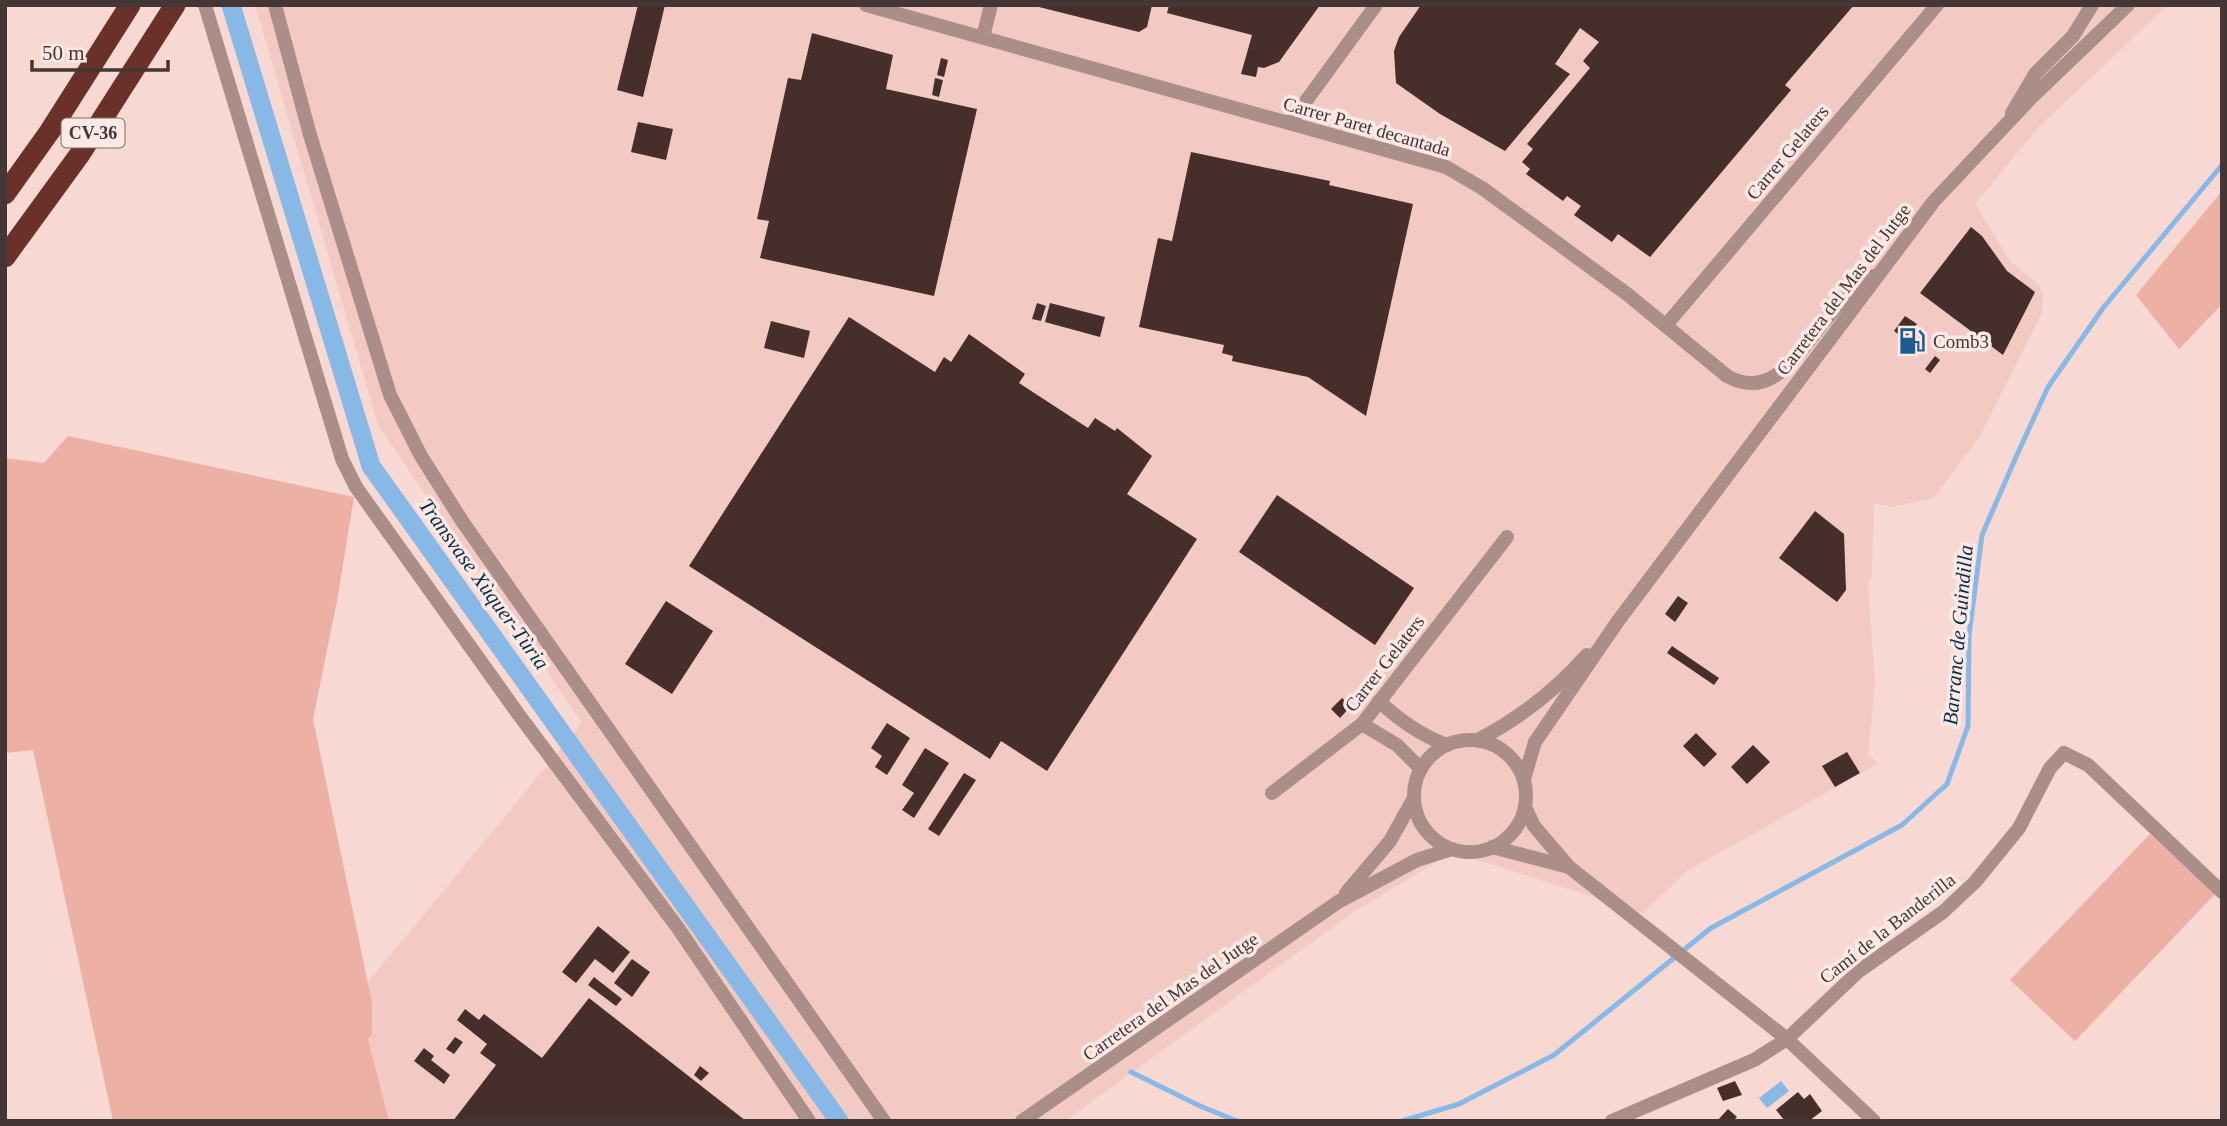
<svg xmlns="http://www.w3.org/2000/svg" width="2227" height="1126" viewBox="0 0 2227 1126" font-family="Georgia,serif">
	<style>
		.built { fill: #f2cac3 }
		.green { fill: #ecb0a5 }
		.water { fill: #88b8e5 }
		.lines { fill: none; stroke-linecap: round; stroke-linejoin: round }
		.stream { stroke: #88b8e5; stroke-width: 5 }
		.canal { stroke: #88b8e5; stroke-width: 19 }
		.building { fill: #462e2a }
		.minor { stroke: #ac8e89; stroke-width: 14 }
		.tertiary { stroke: #ac8e89; stroke-width: 14 }
		.motorway { stroke: #693129; stroke-width: 21 }
		.labels { text-anchor: middle; stroke-width: 7; stroke-linejoin: round; paint-order: stroke }
		.shield { fill: #fce9e5; stroke: #7a6c69; stroke-width: 2 }
		.shield-label { font-size: 18px; font-weight: bold; fill: #433634 }
		.street-label { font-size: 19px; fill: #433634; stroke: #fce9e5 }
		.poi-label { font-size: 19px; fill: #433634; stroke: #fce9e5; text-anchor: start }
		.water-label { font-size: 21px; font-style: italic; fill: #072c49; stroke: #fce9e5 }
	</style>
	<rect width="100%" height="100%" fill="#f8d8d2"/>
	<path class="built" d="M 255,5 L 2168,5 L 2039,127 L 1975,204 L 2011,262 L 2038,284 L 2043,295 L 2042,313 L 1980,436 L 1937,494 L 1930,499 L 1892,507 L 1874,503 L 1872,576 L 1868,582 L 1875,682 L 1868,756 L 1879,763 L 1687,871 L 1643,913 L 1453,852 L 1355,911 L 1065,1121 L 389,1121 L 368,1038 L 373,1017 L 368,982 L 582,723 L 378,425 Z"/>
	<g class="green">
		<path d="M 2222,191 L 2222,304 L 2179,349 L 2136,295 Z"/>
		<path d="M 68,436 L 354,497 L 337,601 L 313,719 L 372,1003 L 372,1034 L 368,1039 L 389,1121 L 113,1121 L 33,750 L 5,753 L 5,458 L 44,463 Z"/>
		<path d="M 2150,834 L 2216,893 L 2075,1041 L 2010,980 Z"/>
	</g>
	<path class="water" d="M 1781,1081 L 1789,1091 L 1767,1108 L 1759,1098 Z"/>
	<g class="lines">
		<g class="stream">
			<path d="M 1131,1072 L 1200,1106 L 1237,1121"/>
			<path d="M 1402,1121 L 1459,1104 L 1554,1055 L 1711,928 L 1902,825 L 1947,784 L 1968,726 L 1969,635 L 1982,535 L 2016,457 L 2048,387 L 2103,308 L 2222,165"/>
		</g>
		<path class="canal" d="M 231,5 L 371,466 L 839,1121"/>
	</g>
	<g class="building">
		<path d="M 638,5 L 665,5 L 643,97 L 617,90 Z"/>
		<path d="M 1031,5 L 1152,5 L 1147,27 L 1139,32 Z"/>
		<path d="M 1169,5 L 1320,5 L 1279,62 L 1264,68 L 1258,67 L 1256,77 L 1241,74 L 1252,35 L 1167,13 Z"/>
		<path d="M 1421,5 L 1854,5 L 1785,85 L 1791,90 L 1650,257 L 1618,234 L 1612,242 L 1574,215 L 1581,206 L 1567,196 L 1563,201 L 1526,174 L 1530,169 L 1522,162 L 1533,149 L 1527,144 L 1590,68 L 1583,61 L 1599,42 L 1580,28 L 1555,64 L 1570,74 L 1505,151 L 1440,114 L 1396,83 L 1394,51 L 1399,37 Z"/>
		<path d="M 812,33 L 893,55 L 886,89 L 977,109 L 934,296 L 760,258 L 769,221 L 757,219 L 788,78 L 801,80 Z"/>
		<path d="M 941,58 L 948,60 L 944,77 L 937,75 Z"/>
		<path d="M 935,78 L 943,80 L 939,97 L 932,95 Z"/>
		<path d="M 638,122 L 673,129 L 666,160 L 631,152 Z"/>
		<path d="M 1191,152 L 1330,181 L 1329,185 L 1413,204 L 1366,416 L 1308,377 L 1232,361 L 1233,356 L 1222,353 L 1224,345 L 1139,327 L 1158,238 L 1172,241 Z"/>
		<path d="M 1971,227 L 1982,236 L 2007,271 L 2035,292 L 2003,355 L 1920,293 Z"/>
		<path d="M 1037,303 L 1046,306 L 1041,321 L 1032,319 Z"/>
		<path d="M 1050,303 L 1105,317 L 1100,337 L 1045,322 Z"/>
		<path d="M 1905,316 L 1917,324 L 1905,339 L 1894,331 Z"/>
		<path d="M 849,317 L 935,372 L 944,357 L 951,362 L 969,334 L 1025,374 L 1019,383 L 1088,428 L 1095,418 L 1115,431 L 1117,428 L 1152,456 L 1127,494 L 1197,539 L 1047,771 L 1001,741 L 990,759 L 689,566 Z"/>
		<path d="M 771,321 L 810,331 L 804,358 L 764,348 Z"/>
		<path d="M 1935,356 L 1940,360 L 1930,373 L 1925,369 Z"/>
		<path d="M 1277,495 L 1414,588 L 1375,645 L 1239,552 Z"/>
		<path d="M 1815,511 L 1844,534 L 1846,590 L 1837,602 L 1779,558 Z"/>
		<path d="M 1678,596 L 1688,603 L 1675,622 L 1665,614 Z"/>
		<path d="M 666,601 L 713,631 L 672,694 L 625,664 Z"/>
		<path d="M 1672,646 L 1719,678 L 1714,685 L 1667,653 Z"/>
		<path d="M 1342,698 L 1351,706 L 1340,718 L 1331,709 Z"/>
		<path d="M 887,723 L 910,738 L 887,775 L 875,767 L 882,756 L 871,748 Z"/>
		<path d="M 1696,733 L 1717,754 L 1704,767 L 1683,746 Z"/>
		<path d="M 1753,745 L 1770,762 L 1747,784 L 1731,767 Z"/>
		<path d="M 925,748 L 949,763 L 914,818 L 902,810 L 914,793 L 902,785 Z"/>
		<path d="M 1847,752 L 1860,773 L 1835,787 L 1822,766 Z"/>
		<path d="M 964,773 L 976,780 L 939,836 L 928,829 Z"/>
		<path d="M 598,926 L 630,952 L 613,973 L 595,959 L 576,983 L 562,972 Z"/>
		<path d="M 632,959 L 650,972 L 632,997 L 614,983 Z"/>
		<path d="M 594,977 L 622,999 L 616,1006 L 588,985 Z"/>
		<path d="M 589,998 L 746,1121 L 453,1121 L 496,1065 L 480,1053 L 487,1044 L 457,1020 L 465,1009 L 479,1020 L 484,1014 L 542,1058 Z"/>
		<path d="M 455,1037 L 463,1042 L 454,1054 L 446,1049 Z"/>
		<path d="M 424,1048 L 434,1056 L 431,1060 L 450,1075 L 444,1084 L 414,1061 Z"/>
		<path d="M 700,1066 L 709,1073 L 701,1081 L 694,1075 Z"/>
		<path d="M 1735,1081 L 1742,1095 L 1723,1101 L 1717,1088 Z"/>
		<path d="M 1798,1092 L 1804,1099 L 1810,1094 L 1822,1111 L 1809,1121 L 1785,1121 L 1776,1110 Z"/>
		<path d="M 1728,1109 L 1737,1117 L 1733,1121 L 1717,1121 Z"/>
	</g>
	<g class="lines">
		<g class="minor">
			<path d="M 205,5 L 342,459 L 356,487 L 519,715 L 678,928 L 809,1121"/>
			<path d="M 275,5 L 310,135 L 390,395 L 421,456 L 462,521 L 884,1121"/>
			<path d="M 866,5 L 1446,167 L 1482,188 L 1627,294 L 1727,376 C 1778,405 1806,338 1836,308 C 1847,296 1862,287 1874,276"/>
			<path d="M 983,37 L 991,5"/>
			<path d="M 2012,113 L 2035,74 L 2073,36 L 2092,5"/>
			<path d="M 1290,123 L 1376,5"/>
			<path d="M 1667,324 L 1937,5"/>
			<path d="M 1272,793 L 1362,724 L 1507,537"/>
			<path d="M 1492,847 L 1569,867 L 1534,826 L 1525,807"/>
			<path d="M 1569,867 L 1787,1039 L 1874,1121"/>
			<path d="M 1612,1121 L 1754,1060 L 1787,1039 L 1859,971 L 1943,912 L 1975,882 L 2019,828 L 2050,768 L 2064,753 L 2088,765 L 2222,892"/>
		</g>
		<g class="tertiary">
			<path d="M 1379,701 C 1400,721 1420,735 1447,745"/>
			<path d="M 1362,724 L 1397,745 L 1421,769"/>
			<path d="M 1478,740 C 1520,718 1555,691 1587,655"/>
			<circle cx="1470" cy="796" r="56"/>
			<path d="M 1524,779 L 1535,742 L 1618,621 L 1934,201 L 2031,98 L 2128,5"/>
			<path d="M 1346,893 L 1390,841 L 1414,798"/>
			<path d="M 1022,1121 L 1338,902 L 1417,860 L 1452,849"/>
		</g>
		<g class="motorway">
			<path d="M 5,194 L 50,131 L 130,5"/>
			<path d="M 5,257 L 80,154 L 175,5"/>
		</g>
	</g>
	<defs>
		<symbol id="fuel-bare" viewBox="-9 -9 18 18"><path d="M-5.5-6h7V0h2V4h1.3V-2.5L3-4.5l.8-.8L6-3V5H2.5V1h-1V6h-7ZM-4.2-4.7v3.2H.2V-4.7Z" fill="#1a5c91" stroke="#fce9e5" stroke-width="2.5" paint-order="stroke"/></symbol>
	</defs>
	<g fill-rule="evenodd">
		<use href="#fuel-bare" x="1893" y="322" width="38" height="38"/>
	</g>
	<g class="labels">
		<rect class="shield" x="61.5" y="118.5" width="63" height="29" rx="5"/>
		<g class="shield-label">
			<text x="93" y="139">CV-36</text>
		</g>
		<g class="street-label">
			<text transform="translate(1367 126) rotate(16)" y="7">Carrer Paret decantada</text>
			<text transform="translate(1787 152) rotate(-50)" y="7">Carrer Gelaters</text>
			<text transform="translate(1843 289) rotate(-53)" y="7">Carretera del Mas del Jutge</text>
			<text transform="translate(1384 663) rotate(-52)" y="7">Carrer Gelaters</text>
			<text transform="translate(1887 928) rotate(-38)" y="7">Camí de la Banderilla</text>
			<text transform="translate(1170 996) rotate(-35)" y="7">Carretera del Mas del Jutge</text>
		</g>
		<g class="poi-label">
			<text x="1933" y="348">Comb3</text>
		</g>
		<g class="water-label">
			<text transform="translate(484 584) rotate(54)" y="7">Transvase Xùquer-Tùria</text>
			<text transform="translate(1958 635) rotate(-85)" y="7">Barranc de Guindilla</text>
		</g>
	</g>
	<rect width="2227" height="1126" fill="none" stroke="#433634" stroke-width="14"/>
	<path d="M32 60v10h136v-10" fill="none" stroke="#433634" stroke-width="3.5"/>
	<text x="42" y="60" font-size="21" fill="#433634" stroke="#fce9e5" stroke-width="5" paint-order="stroke">50 m</text>
</svg>
